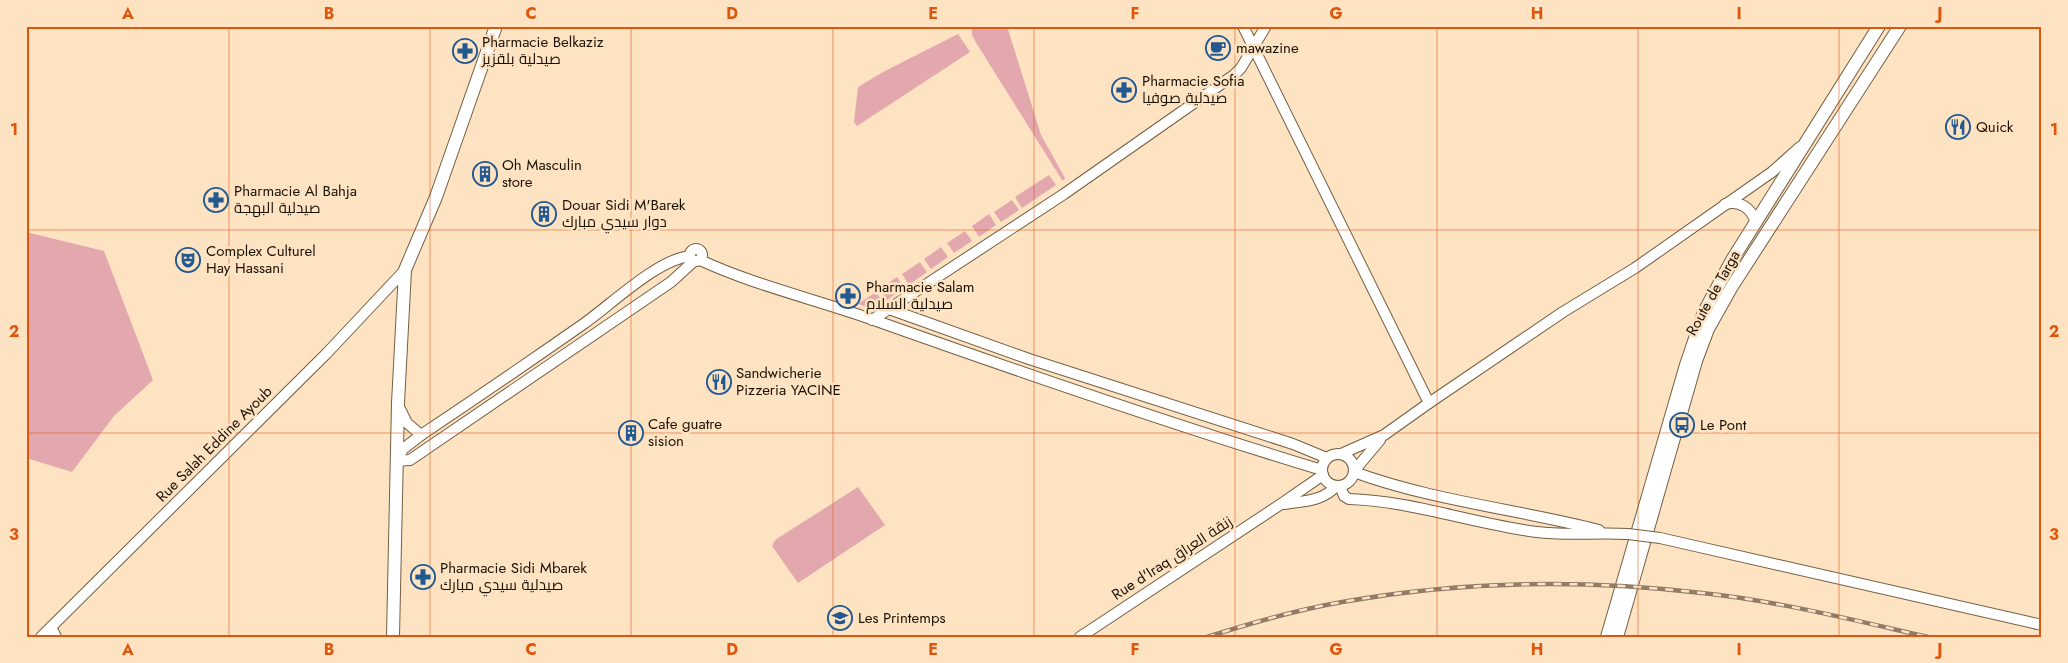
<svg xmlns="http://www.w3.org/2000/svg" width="2068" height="663" viewBox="0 0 2068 663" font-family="Jost,Cairo,sans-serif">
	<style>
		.green { fill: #e2a8ae }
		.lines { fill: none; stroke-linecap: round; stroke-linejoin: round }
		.tertiary-casing { stroke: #745e41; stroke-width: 12 }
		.secondary-casing { stroke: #745e41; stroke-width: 14 }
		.tertiary { stroke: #fff; stroke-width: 10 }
		.secondary { stroke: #fff; stroke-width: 12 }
		.rail-casing { stroke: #8f7d67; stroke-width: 4.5 }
		.rail { stroke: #fee3c3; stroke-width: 2.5; stroke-dasharray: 8; stroke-linecap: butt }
		.tertiary-bridge-casing { stroke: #745e41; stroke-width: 12; stroke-linecap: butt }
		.tertiary-bridge { stroke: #fff; stroke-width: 10 }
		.grid { fill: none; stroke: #de550c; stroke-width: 1; stroke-opacity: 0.55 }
		.labels { text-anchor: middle; stroke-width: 5; stroke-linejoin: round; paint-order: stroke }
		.poi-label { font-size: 15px; fill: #1b1206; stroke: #fee3c3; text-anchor: start }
		.street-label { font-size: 15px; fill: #1b1206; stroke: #fee3c3 }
		.neatline { fill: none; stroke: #de550c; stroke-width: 2 }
		.grid-label { font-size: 16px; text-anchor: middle; font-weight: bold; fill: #de550c }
	</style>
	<rect width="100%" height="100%" fill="#fee3c3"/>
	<g class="green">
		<path d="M 977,26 L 1007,26 L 1041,135 L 1065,178 L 1064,180 L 1062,180 L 975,41 L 972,35 L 972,29 Z"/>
		<path d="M 958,34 L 970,52 L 857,126 L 854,122 L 858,87 L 883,72 Z"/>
		<path d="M 1049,175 L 1056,185 L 1022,208 L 1015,197 Z"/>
		<path d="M 1012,200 L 1019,210 L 1001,222 L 994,212 Z"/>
		<path d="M 989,214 L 996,225 L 979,237 L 972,226 Z"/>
		<path d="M 965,231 L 972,241 L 954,253 L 947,243 Z"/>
		<path d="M 26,232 L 104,251 L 153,380 L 114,416 L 72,472 L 26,458 Z"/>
		<path d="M 941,247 L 948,257 L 931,269 L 924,259 Z"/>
		<path d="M 920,262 L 927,272 L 909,285 L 902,274 Z"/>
		<path d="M 897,277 L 904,288 L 887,300 L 880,289 Z"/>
		<path d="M 876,292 L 883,302 L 873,309 L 858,304 Z"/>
		<path d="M 858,487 L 885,525 L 798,583 L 772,546 L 775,540 Z"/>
	</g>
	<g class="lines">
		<defs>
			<g id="tertiary">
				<path d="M 1243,26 L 1429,403"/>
				<path d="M 1725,204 C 1741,200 1752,209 1756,223"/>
				<circle cx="696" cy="255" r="6"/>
				<path d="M 700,260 C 754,285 814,299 871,319 C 1020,372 1170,424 1322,470"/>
				<path d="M 889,309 L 1029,359 L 1293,444 L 1327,458"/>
				<path d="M 872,320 L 1064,194 L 1234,75 L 1241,68 L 1266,26"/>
				<path d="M 399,407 L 407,423 L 421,435"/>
				<path d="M 1341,454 L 1384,435 L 1429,403 L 1563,312 L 1635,268 L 1772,172 L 1800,147"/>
				<circle cx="1338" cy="470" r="16"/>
				<path d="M 397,460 L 403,449 L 421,435 C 475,399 529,362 582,325 C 611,305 656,260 690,256"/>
				<path d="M 396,461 L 410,460 L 671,282 L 694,261"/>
				<path d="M 1354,471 L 1380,440"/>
				<path d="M 1354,472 C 1433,501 1517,509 1599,530"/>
				<path d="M 1340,486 L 1344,496 L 1349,499 C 1413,501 1474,524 1537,532 C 1567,536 1598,532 1628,534"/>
				<path d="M 1285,504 C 1303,501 1324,501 1336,486"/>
				<path d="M 1660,538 L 2042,625"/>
				<path d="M 51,627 L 56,637"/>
				<path d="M 41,637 L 327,353 L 405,270"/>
				<path d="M 1080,637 L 1281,504 L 1323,475"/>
			</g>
			<g id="secondary">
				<path d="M 393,637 L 398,403 L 405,270 L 436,197 L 496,26"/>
				<path d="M 1607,637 L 1686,365 L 1704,312 L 1732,260 L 1879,26"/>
				<path d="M 1617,637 L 1696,361 L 1708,329 L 1731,288 L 1900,26"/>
			</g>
		</defs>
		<use href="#tertiary" class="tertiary-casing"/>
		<use href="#secondary" class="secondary-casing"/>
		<use href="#tertiary" class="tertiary"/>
		<use href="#secondary" class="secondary"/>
		<defs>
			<path id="rail" d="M 1207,637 C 1251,623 1296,610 1342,602 C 1461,581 1582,579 1702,593 C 1778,601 1853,620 1928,637"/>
		</defs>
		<use href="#rail" class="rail-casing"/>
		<use href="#rail" class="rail"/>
		<defs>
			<path id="tertiary-bridge" d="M 1628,534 L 1660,538"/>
		</defs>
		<use href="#tertiary-bridge" class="tertiary-bridge-casing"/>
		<use href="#tertiary-bridge" class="tertiary-bridge"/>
	</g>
	<path class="grid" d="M 229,26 L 229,637M 430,26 L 430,637M 631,26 L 631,637M 833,26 L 833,637M 1034,26 L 1034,637M 1235,26 L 1235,637M 1437,26 L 1437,637M 1638,26 L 1638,637M 1839,26 L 1839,637M 26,230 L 2042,230M 26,433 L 2042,433"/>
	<defs>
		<symbol id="cafe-ring" viewBox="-11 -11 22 22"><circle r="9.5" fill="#fee3c3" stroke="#235991" stroke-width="1.5"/><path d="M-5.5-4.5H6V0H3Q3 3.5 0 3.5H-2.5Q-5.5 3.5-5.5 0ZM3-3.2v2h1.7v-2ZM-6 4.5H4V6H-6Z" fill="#235991"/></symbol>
		<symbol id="pharmacy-ring" viewBox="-11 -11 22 22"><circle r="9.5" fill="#fee3c3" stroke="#235991" stroke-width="1.5"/><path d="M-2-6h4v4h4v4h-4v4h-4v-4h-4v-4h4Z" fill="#235991"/></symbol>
		<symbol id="restaurant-ring" viewBox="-11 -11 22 22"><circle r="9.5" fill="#fee3c3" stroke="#235991" stroke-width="1.5"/><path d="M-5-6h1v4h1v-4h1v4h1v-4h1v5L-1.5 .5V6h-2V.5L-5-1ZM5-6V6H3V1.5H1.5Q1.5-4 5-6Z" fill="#235991"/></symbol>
		<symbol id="building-ring" viewBox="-11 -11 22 22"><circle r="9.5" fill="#fee3c3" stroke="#235991" stroke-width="1.5"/><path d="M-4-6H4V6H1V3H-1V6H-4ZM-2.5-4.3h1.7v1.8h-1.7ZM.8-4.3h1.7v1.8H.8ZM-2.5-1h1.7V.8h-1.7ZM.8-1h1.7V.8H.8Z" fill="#235991"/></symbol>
		<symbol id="theatre-ring" viewBox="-11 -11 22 22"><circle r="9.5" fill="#fee3c3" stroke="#235991" stroke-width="1.5"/><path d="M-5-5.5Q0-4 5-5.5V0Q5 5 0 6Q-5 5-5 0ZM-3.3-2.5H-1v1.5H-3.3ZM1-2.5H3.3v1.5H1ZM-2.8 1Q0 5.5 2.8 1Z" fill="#235991"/></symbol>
		<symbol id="bus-ring" viewBox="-11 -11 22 22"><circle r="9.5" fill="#fee3c3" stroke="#235991" stroke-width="1.5"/><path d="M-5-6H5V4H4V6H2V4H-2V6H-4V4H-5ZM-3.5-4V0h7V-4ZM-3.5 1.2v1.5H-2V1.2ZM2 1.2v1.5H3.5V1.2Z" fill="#235991"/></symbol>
		<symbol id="school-ring" viewBox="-11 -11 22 22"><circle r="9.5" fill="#fee3c3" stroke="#235991" stroke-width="1.5"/><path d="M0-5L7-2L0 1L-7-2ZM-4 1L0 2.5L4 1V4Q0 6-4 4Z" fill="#235991"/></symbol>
	</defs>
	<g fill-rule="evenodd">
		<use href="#cafe-ring" x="1204" y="34" width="28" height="28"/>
		<use href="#pharmacy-ring" x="451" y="37" width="28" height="28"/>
		<use href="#pharmacy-ring" x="1110" y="76" width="28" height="28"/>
		<use href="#restaurant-ring" x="1944" y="113" width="28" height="28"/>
		<use href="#building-ring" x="471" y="160" width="28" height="28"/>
		<use href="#pharmacy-ring" x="202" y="186" width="28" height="28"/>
		<use href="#building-ring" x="530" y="200" width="28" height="28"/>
		<use href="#theatre-ring" x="174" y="246" width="28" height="28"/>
		<use href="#pharmacy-ring" x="834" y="282" width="28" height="28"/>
		<use href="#restaurant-ring" x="705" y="368" width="28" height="28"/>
		<use href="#bus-ring" x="1668" y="411" width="28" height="28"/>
		<use href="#building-ring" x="617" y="419" width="28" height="28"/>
		<use href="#pharmacy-ring" x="409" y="563" width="28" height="28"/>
		<use href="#school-ring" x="826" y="604" width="28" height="28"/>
	</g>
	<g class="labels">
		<g class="poi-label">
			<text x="482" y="47">Pharmacie Belkaziz<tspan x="482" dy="17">صيدلية بلقزيز</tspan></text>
			<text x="1236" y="53">mawazine</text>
			<text x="1142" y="86">Pharmacie Sofia<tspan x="1142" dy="17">صيدلية صوفيا</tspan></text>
			<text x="1976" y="132">Quick</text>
			<text x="502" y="170">Oh Masculin<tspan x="502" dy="17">store</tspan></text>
			<text x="234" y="196">Pharmacie Al Bahja<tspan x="234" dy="17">صيدلية البهجة</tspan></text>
			<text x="562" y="210">Douar Sidi M'Barek<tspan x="562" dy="17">دوار سيدي مبارك</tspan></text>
			<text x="206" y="256">Complex Culturel<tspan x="206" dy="17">Hay Hassani</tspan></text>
			<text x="866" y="292">Pharmacie Salam<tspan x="866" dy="17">صيدلية السلام</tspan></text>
			<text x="736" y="378">Sandwicherie<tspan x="736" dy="17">Pizzeria YACINE</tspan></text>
			<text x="648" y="429">Cafe guatre<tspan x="648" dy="17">sision</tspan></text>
			<text x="1700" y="430">Le Pont</text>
			<text x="440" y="573">Pharmacie Sidi Mbarek<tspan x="440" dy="17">صيدلية سيدي مبارك</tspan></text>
			<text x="858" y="623">Les Printemps</text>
		</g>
		<g class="street-label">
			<text transform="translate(1713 293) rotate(-61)" y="5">Route de Targa</text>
			<text transform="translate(214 444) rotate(-45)" y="5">Rue Salah Eddine Ayoub</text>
			<text transform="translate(1172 558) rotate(-33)" y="5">Rue d'Iraq زنقة العراق</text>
		</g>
	</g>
	<rect width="2068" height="663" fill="none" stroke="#fee3c3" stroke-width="55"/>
	<rect x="28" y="28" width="2012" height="608" class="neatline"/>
	<g class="grid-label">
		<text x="128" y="19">A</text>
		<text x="329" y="19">B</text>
		<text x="531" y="19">C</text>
		<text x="732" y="19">D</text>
		<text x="933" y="19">E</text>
		<text x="1135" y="19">F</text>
		<text x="1336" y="19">G</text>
		<text x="1537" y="19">H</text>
		<text x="1739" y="19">I</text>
		<text x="1940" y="19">J</text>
		<text x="14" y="135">1</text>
		<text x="2054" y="135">1</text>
		<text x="14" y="337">2</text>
		<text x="2054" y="337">2</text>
		<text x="14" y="540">3</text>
		<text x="2054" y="540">3</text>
		<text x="128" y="655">A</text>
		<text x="329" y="655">B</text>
		<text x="531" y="655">C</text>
		<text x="732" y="655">D</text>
		<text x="933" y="655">E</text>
		<text x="1135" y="655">F</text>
		<text x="1336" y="655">G</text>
		<text x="1537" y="655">H</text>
		<text x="1739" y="655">I</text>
		<text x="1940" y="655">J</text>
	</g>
</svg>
